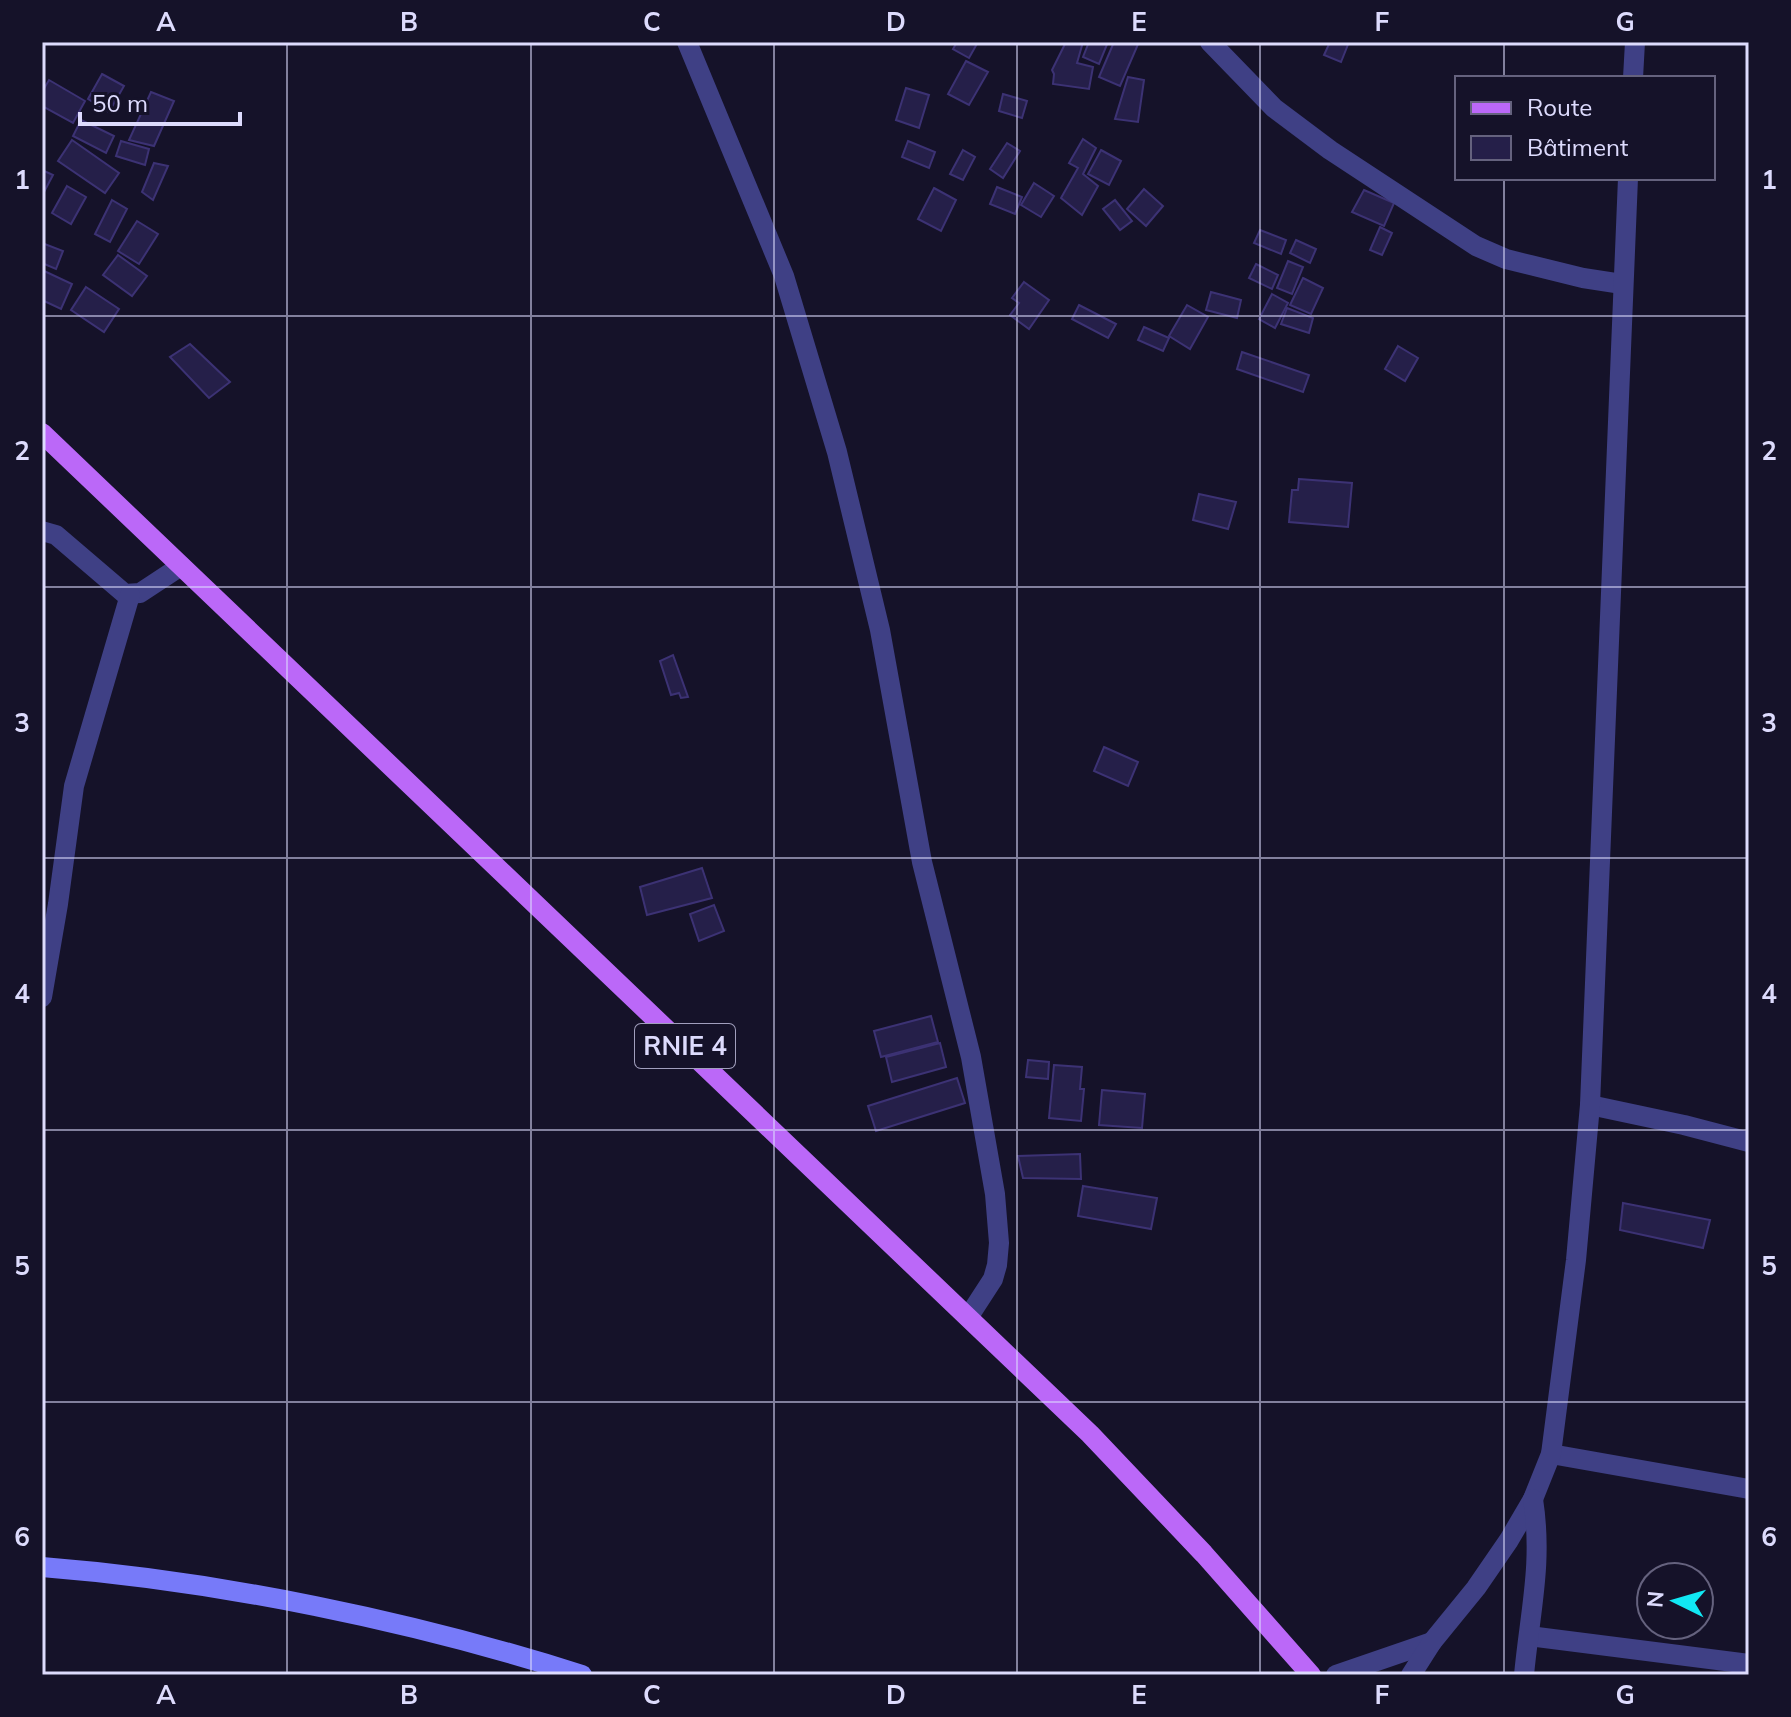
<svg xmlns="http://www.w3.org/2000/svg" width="1791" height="1717" viewBox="0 0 1791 1717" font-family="Mulish,sans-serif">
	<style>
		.building { fill: #251f49; stroke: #3c3274; stroke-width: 2 }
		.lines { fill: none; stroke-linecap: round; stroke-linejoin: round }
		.minor { stroke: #3f4085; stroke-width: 20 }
		.secondary { stroke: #777af9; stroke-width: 20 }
		.primary { stroke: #bb68f8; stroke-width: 20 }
		.grid { fill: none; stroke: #dddbfd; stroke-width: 2; stroke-opacity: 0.55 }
		.labels { text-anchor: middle; stroke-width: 8; stroke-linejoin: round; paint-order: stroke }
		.shield { fill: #151229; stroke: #a19fbd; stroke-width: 2 }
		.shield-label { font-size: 26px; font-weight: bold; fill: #dddbfd }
		.neatline { fill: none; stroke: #dddbfd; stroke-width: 3 }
		.grid-label { font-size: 26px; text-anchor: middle; font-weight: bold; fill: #dddbfd }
	</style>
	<rect width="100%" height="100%" fill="#151229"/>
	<g class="building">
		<path d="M 957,42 L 978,42 L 969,58 L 953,49 Z"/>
		<path d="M 1066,42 L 1083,42 L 1077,63 L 1093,67 L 1089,89 L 1053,84 L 1054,74 L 1052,70 Z"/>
		<path d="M 1089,42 L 1108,42 L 1099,64 L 1083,57 Z"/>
		<path d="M 1114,42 L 1139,42 L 1120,86 L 1099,77 Z"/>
		<path d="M 1330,42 L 1349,42 L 1341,62 L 1324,55 Z"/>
		<path d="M 966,61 L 988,72 L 969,105 L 948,94 Z"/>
		<path d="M 102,74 L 124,86 L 109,112 L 88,99 Z"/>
		<path d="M 1128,77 L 1144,80 L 1138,122 L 1115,119 Z"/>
		<path d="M 49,80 L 85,101 L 73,123 L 42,106 L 42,92 Z"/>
		<path d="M 906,88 L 929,95 L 919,128 L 896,120 Z"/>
		<path d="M 151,92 L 174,101 L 154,146 L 129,140 Z"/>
		<path d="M 1003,94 L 1027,101 L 1022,118 L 999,111 Z"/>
		<path d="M 81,120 L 114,136 L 106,153 L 73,136 Z"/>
		<path d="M 1083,139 L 1096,148 L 1083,174 L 1098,186 L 1082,215 L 1061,198 L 1078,168 L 1069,163 Z"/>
		<path d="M 72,140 L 119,173 L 105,193 L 58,161 Z"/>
		<path d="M 121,141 L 149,149 L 145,165 L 116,156 Z"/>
		<path d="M 908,141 L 935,152 L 929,168 L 902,157 Z"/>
		<path d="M 1007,143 L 1020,151 L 1003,178 L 990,169 Z"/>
		<path d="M 963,150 L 975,157 L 963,180 L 950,174 Z"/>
		<path d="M 1101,150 L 1121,161 L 1109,185 L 1088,174 Z"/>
		<path d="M 154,163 L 168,166 L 153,200 L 142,192 Z"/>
		<path d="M 42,170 L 53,175 L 43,194 L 42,194 Z"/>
		<path d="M 1034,183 L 1054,196 L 1041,217 L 1021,205 Z"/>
		<path d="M 67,186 L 86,197 L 71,224 L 52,213 Z"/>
		<path d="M 997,187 L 1022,197 L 1015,214 L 990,204 Z"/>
		<path d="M 934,188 L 956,200 L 941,231 L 918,219 Z"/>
		<path d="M 1144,189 L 1163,206 L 1146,226 L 1127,209 Z"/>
		<path d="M 1364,190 L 1394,203 L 1384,226 L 1352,212 Z"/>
		<path d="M 112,200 L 127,209 L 110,242 L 95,234 Z"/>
		<path d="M 1115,200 L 1132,221 L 1120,230 L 1103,209 Z"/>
		<path d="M 137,221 L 158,234 L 139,264 L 118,251 Z"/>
		<path d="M 1380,227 L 1392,233 L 1382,255 L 1370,250 Z"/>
		<path d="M 1260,230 L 1286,240 L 1281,254 L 1254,243 Z"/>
		<path d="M 1296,240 L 1316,249 L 1310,263 L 1290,253 Z"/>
		<path d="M 42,243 L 63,251 L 56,269 L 42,263 Z"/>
		<path d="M 118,255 L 147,276 L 132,296 L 103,275 Z"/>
		<path d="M 1288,261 L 1303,267 L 1292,294 L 1277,288 Z"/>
		<path d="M 1256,264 L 1278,275 L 1272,289 L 1249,278 Z"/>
		<path d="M 42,270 L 72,284 L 61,309 L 42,300 Z"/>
		<path d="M 1303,278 L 1323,288 L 1311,314 L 1290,305 Z"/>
		<path d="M 1024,282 L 1049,300 L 1029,329 L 1010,315 L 1019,303 L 1012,298 Z"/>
		<path d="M 86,287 L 119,309 L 104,332 L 71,310 Z"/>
		<path d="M 1211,292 L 1241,300 L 1237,318 L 1206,310 Z"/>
		<path d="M 1272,294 L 1288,303 L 1275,328 L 1259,319 Z"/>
		<path d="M 1079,305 L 1116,324 L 1108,338 L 1072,319 Z"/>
		<path d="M 1187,305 L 1208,317 L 1190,349 L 1169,336 Z"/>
		<path d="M 1287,308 L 1313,318 L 1309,333 L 1281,324 Z"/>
		<path d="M 1144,327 L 1169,338 L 1163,351 L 1138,340 Z"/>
		<path d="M 190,344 L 230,382 L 209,398 L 170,357 Z"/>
		<path d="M 1398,346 L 1418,358 L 1405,381 L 1385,369 Z"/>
		<path d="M 1242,352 L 1309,375 L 1303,392 L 1237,369 Z"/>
		<path d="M 1299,479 L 1352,483 L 1348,527 L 1289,522 L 1292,490 L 1298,490 Z"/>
		<path d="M 1199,494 L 1236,502 L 1228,529 L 1193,520 Z"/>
		<path d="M 673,655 L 688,697 L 681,698 L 679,693 L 671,695 L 660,661 Z"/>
		<path d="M 1104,747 L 1138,762 L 1128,786 L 1094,771 Z"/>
		<path d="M 702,868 L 712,898 L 647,915 L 640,887 Z"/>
		<path d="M 714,905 L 724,931 L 699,941 L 690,914 Z"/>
		<path d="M 931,1016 L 938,1042 L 881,1057 L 874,1031 Z"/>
		<path d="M 940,1043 L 946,1067 L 892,1082 L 886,1057 Z"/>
		<path d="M 1028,1060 L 1049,1062 L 1048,1079 L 1026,1077 Z"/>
		<path d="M 1054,1065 L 1082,1067 L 1080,1089 L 1084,1089 L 1081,1121 L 1049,1118 Z"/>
		<path d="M 957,1078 L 965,1103 L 876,1131 L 868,1106 Z"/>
		<path d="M 1102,1090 L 1145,1094 L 1142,1128 L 1099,1125 Z"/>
		<path d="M 1080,1154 L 1081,1179 L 1023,1178 L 1018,1156 Z"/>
		<path d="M 1083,1186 L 1157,1198 L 1151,1229 L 1078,1216 Z"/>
		<path d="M 1623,1203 L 1710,1220 L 1703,1248 L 1620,1230 Z"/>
	</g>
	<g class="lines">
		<g class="minor">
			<path d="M 687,42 L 784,276 L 837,452 L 880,630 L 922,862 L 971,1057 L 995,1194 L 999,1243 L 997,1265 L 993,1279 L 969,1316"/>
			<path d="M 1210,42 L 1274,108 L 1330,150 L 1476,246 L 1506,259 L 1583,278 L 1622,284"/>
			<path d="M 1633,78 L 1635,42"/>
			<path d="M 42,531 L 56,535 L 125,594 L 140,593 L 181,566"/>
			<path d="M 42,997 L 58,904 L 74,786 L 130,595"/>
			<path d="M 1590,1105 L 1684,1125 L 1749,1142"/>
			<path d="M 1551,1454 L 1749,1489"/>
			<path d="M 1529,1636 L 1749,1664"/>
			<path d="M 1336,1675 L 1432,1642"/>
			<path d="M 1411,1675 L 1432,1642 L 1476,1588 L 1509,1540 L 1533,1499 L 1551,1454 L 1576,1260 L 1590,1105 L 1628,178"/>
			<path d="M 1524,1675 C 1530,1611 1543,1563 1533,1499"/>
		</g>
		<path class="secondary" d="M 42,1567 C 220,1581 412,1621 582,1675"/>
		<path class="primary" d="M 42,433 L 1090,1434 L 1204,1554 L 1311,1675"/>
	</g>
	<path class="grid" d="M 287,42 L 287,1675M 531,42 L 531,1675M 774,42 L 774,1675M 1017,42 L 1017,1675M 1260,42 L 1260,1675M 1504,42 L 1504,78M 1504,178 L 1504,1675M 42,316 L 1749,316M 42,587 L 1749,587M 42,858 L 1749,858M 42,1130 L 1749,1130M 42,1402 L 1749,1402"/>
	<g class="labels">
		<rect class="shield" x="635" y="1024" width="100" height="44" rx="6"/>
		<g class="shield-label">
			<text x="685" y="1055">RNIE 4</text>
		</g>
	</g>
	<rect width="1791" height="1717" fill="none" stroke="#151229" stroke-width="88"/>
	<rect x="1455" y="76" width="260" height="104" fill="#151229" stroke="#65627e" stroke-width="2"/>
	<rect x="1471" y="102" width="40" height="12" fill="#bb68f8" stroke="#65627e" stroke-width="2"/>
	<text x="1527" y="116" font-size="24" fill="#dddbfd">Route</text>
	<rect x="1471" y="136" width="40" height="24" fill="#251f49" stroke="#65627e" stroke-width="2"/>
	<text x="1527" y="156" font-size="24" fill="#dddbfd">Bâtiment</text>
	<g transform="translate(1675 1601) rotate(275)"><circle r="38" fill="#151229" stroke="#65627e" stroke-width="2"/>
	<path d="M0-6L14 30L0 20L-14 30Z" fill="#11e8f4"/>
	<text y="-12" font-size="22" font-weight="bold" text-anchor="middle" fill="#dddbfd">N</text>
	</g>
	<path d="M80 112v12h160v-12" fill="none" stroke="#dddbfd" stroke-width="4"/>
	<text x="92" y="112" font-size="24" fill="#dddbfd" stroke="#151229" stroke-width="6" paint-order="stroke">50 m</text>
	<rect x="44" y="44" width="1703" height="1629" class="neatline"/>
	<g class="grid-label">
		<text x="166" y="31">A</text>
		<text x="409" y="31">B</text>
		<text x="652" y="31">C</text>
		<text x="896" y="31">D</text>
		<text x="1139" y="31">E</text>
		<text x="1382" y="31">F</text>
		<text x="1625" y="31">G</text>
		<text x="22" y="189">1</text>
		<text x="1769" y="189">1</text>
		<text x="22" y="460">2</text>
		<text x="1769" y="460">2</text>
		<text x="22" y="732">3</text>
		<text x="1769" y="732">3</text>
		<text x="22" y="1003">4</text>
		<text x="1769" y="1003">4</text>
		<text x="22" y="1275">5</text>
		<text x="1769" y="1275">5</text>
		<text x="22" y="1546">6</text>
		<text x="1769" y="1546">6</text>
		<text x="166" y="1704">A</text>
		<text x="409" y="1704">B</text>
		<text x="652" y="1704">C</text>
		<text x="896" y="1704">D</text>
		<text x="1139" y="1704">E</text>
		<text x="1382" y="1704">F</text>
		<text x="1625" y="1704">G</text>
	</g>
</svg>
